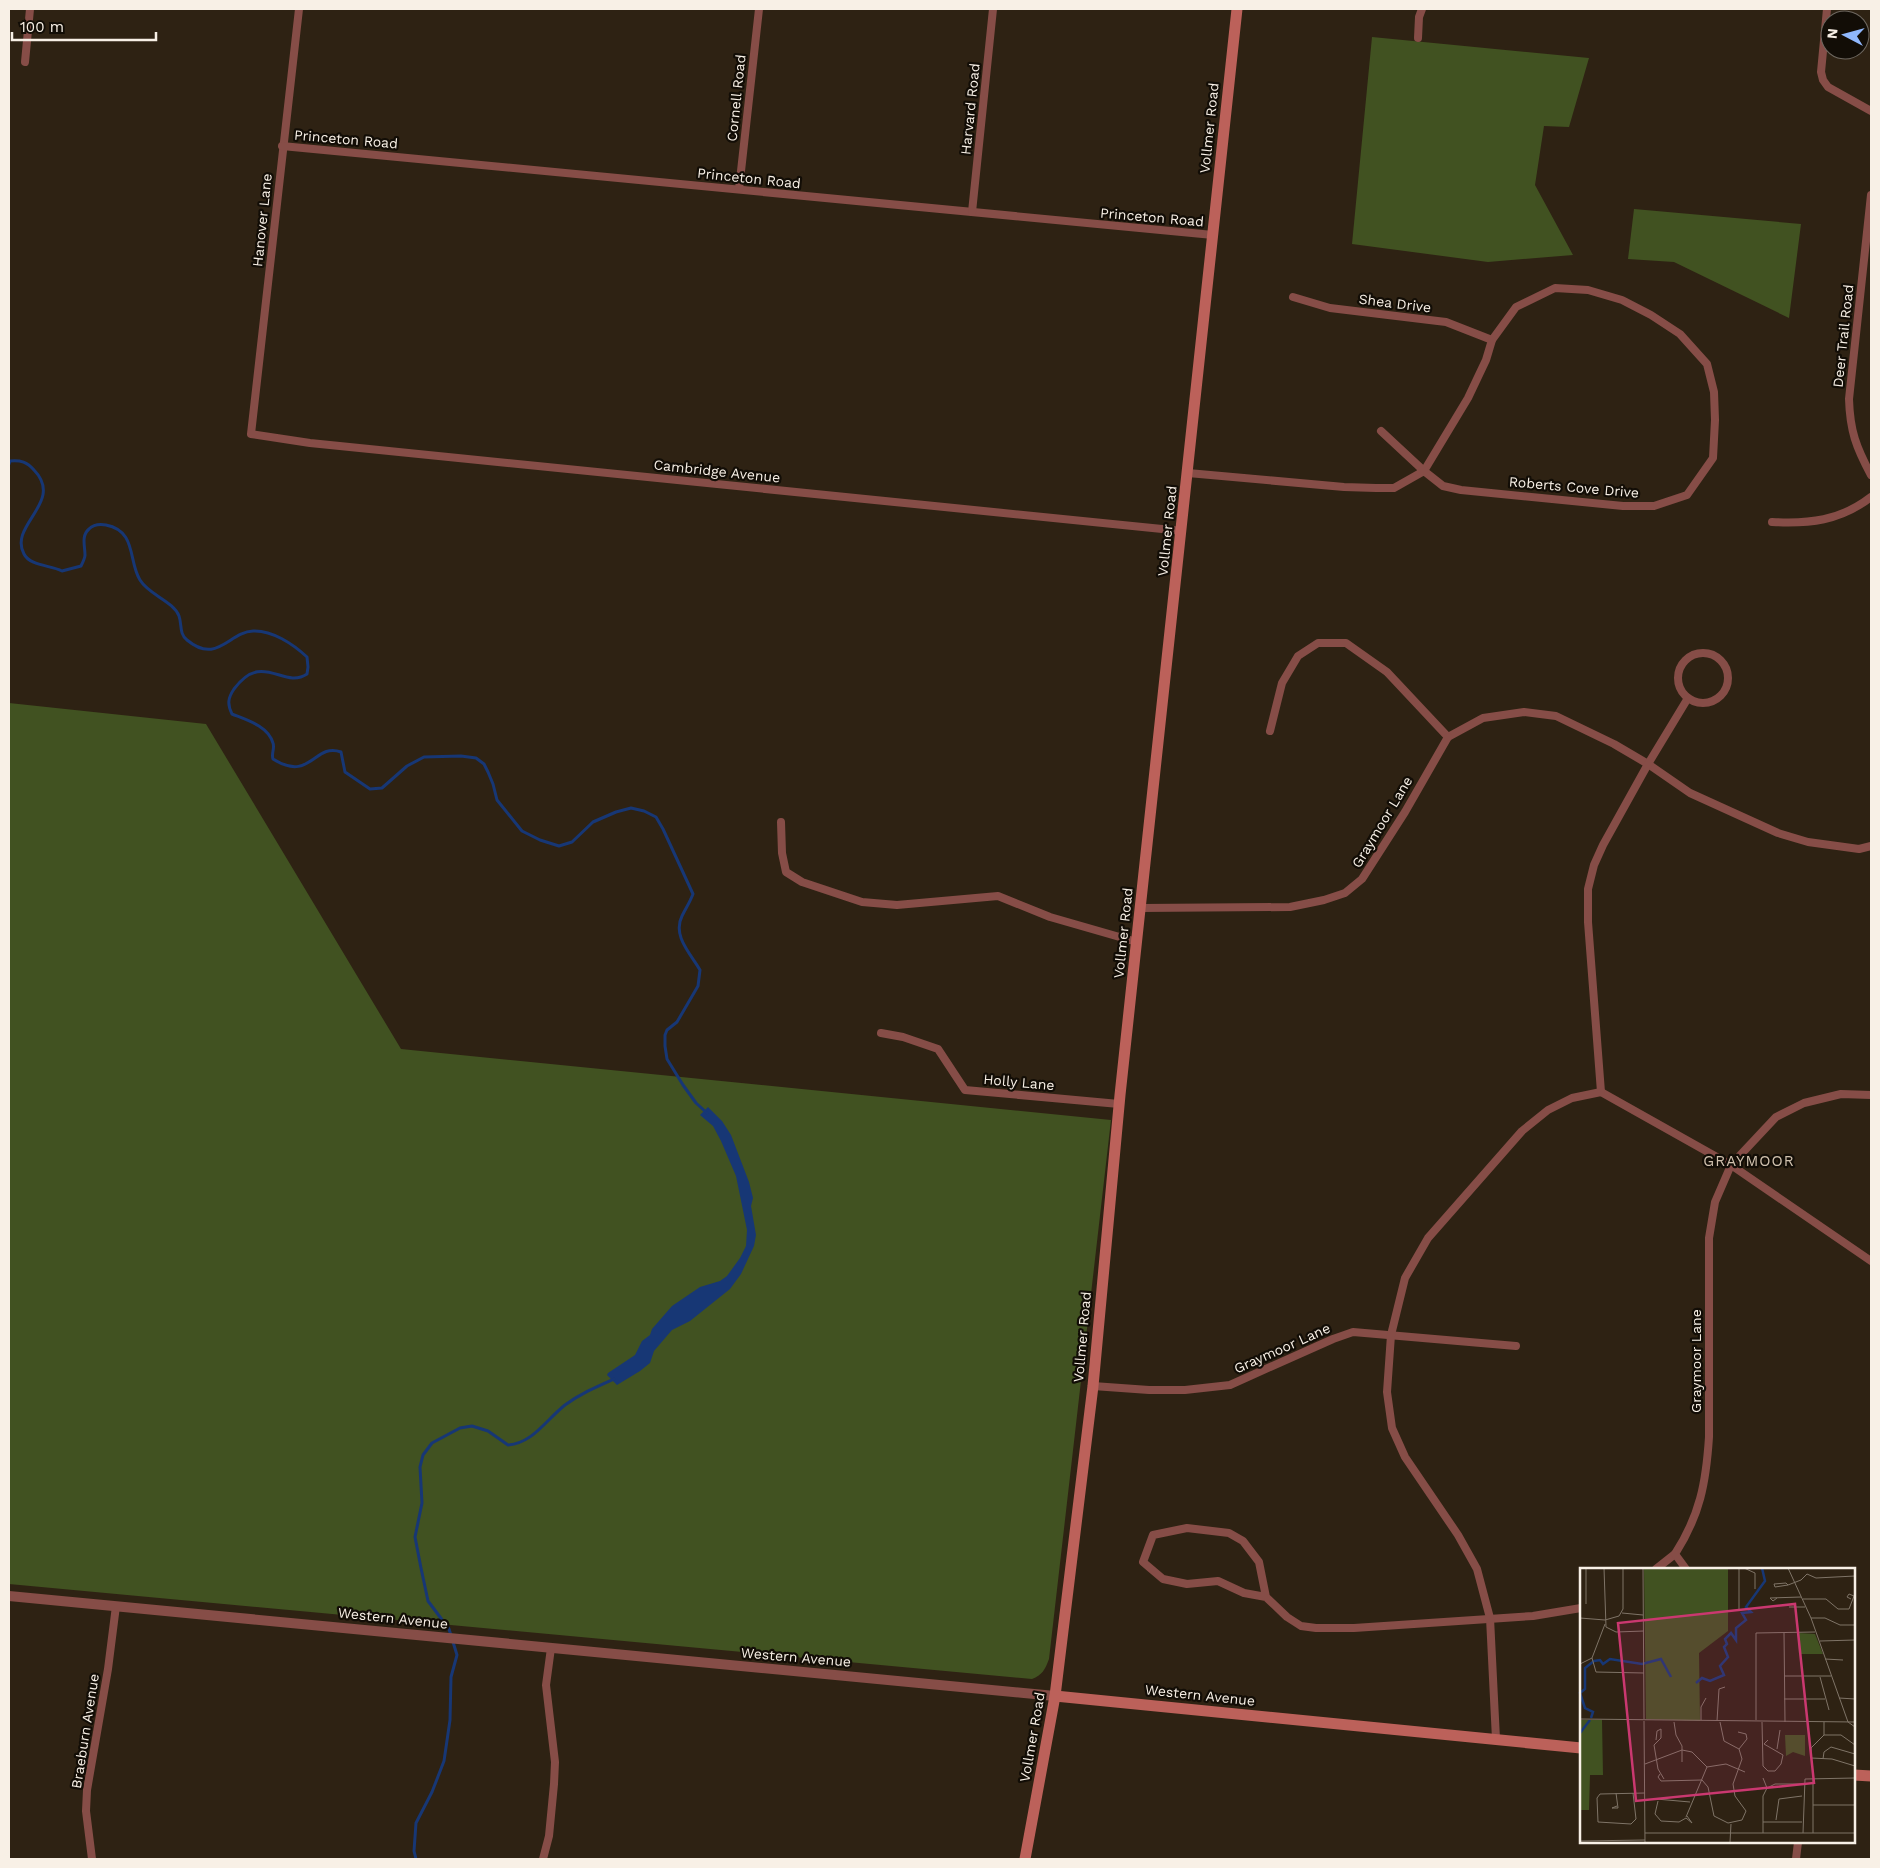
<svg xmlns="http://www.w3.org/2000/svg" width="1880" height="1868" viewBox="0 0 1880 1868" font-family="'Work Sans',sans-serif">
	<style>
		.green { fill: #415221 }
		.water { fill: #173775 }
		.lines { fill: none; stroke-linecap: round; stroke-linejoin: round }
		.stream { stroke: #173775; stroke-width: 3 }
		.minor { stroke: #864d47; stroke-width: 8 }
		.tertiary { stroke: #864d47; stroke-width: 10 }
		.secondary { stroke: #bc615a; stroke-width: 11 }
		.labels { text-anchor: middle; stroke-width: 4.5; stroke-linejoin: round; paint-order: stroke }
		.street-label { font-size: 14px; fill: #f8f0e6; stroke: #120d06 }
		.neighbourhood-label { font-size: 15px; letter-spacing: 1px; fill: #d0c1ae; stroke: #120d06 }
		.inset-river { fill: none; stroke: #173775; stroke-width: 2.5 }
		.inset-road { fill: none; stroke: #7f7467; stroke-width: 1 }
		.view { fill: #ca3870; fill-opacity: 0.15; stroke: #ca3870; stroke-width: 2.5 }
		.inset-edge { fill: none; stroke: #f8f0e6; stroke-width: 2.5 }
	</style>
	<rect width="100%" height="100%" fill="#2e2213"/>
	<g class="green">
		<path d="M 1372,37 L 1589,58 L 1569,127 L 1544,126 L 1535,185 L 1573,255 L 1488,262 L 1352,244 Z"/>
		<path d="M 1634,209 L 1801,224 L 1789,318 L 1674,262 L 1628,259 Z"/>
		<path d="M 9,703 L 206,724 L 401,1049 L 1111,1120 L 1049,1659 C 1045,1670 1042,1675 1032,1679 L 9,1584 Z"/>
	</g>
	<path class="water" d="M 708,1107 L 722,1121 L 731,1135 L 749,1182 L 753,1198 L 751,1206 L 756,1235 L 754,1246 L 741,1274 L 730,1289 L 690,1321 L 672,1330 L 654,1351 L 650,1363 L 640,1371 L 617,1385 L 607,1375 L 608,1373 L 635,1355 L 642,1341 L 650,1335 L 652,1329 L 672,1306 L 700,1287 L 720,1281 L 727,1276 L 740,1258 L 746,1246 L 747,1230 L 736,1176 L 721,1141 L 713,1126 L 700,1115 Z"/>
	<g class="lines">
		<g class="stream">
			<path d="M 9,464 L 10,461 C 21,460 27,462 34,470 C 65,502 8,525 24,554 C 30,566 50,565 62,571 L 81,566 C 83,562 85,558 85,555 C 85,546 81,536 89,529 C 93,525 100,524 106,525 C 137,531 128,561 140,580 C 149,595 173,601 179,616 C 182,624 179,634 187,640 C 217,665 229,632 253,631 C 272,630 293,644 307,657 L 308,667 L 307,674 C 283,690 263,650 234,689 C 228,698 227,704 232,714 C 247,720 268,726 273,743 C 275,749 271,753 273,759 C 311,783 314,742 341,752 L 345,772 L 370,789 L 382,788 L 407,766 L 424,757 L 461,756 L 476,758 L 484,764 L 488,772 L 493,784 L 497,800 L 522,831 L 540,840 L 559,846 L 572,842 L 593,822 L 616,812 L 631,808 L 644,811 L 656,817 L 663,829 L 693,894 C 690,902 686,908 682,916 C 672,936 691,954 700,970 L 698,986 L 677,1022 L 667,1030 L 665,1035 L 665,1046 L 667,1059 L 683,1085 L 696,1103 L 707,1113"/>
			<path d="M 416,1859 L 414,1851 L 416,1823 L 432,1792 L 444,1761 L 450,1720 L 451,1677 L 457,1655 L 449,1629 L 428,1601 L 421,1568 L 415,1537 L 422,1503 L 420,1467 L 423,1455 L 432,1443 L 460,1428 L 472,1426 L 488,1431 L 508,1445 C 533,1443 546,1420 565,1405 C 580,1394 596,1387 614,1379"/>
		</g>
		<g class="minor">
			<path d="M 299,9 L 251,434 L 310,443 L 1182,531"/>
			<path d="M 1827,9 L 1821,72 L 1823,80 L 1828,87 L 1871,111"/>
			<path d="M 1418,38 L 1419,17 L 1422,9"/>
			<path d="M 25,62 L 30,9"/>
			<path d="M 282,146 L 1213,235"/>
			<path d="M 739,189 L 759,9"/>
			<path d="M 1871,195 L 1849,399 C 1850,431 1856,447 1871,475"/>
			<path d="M 972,212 L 993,9"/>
			<path d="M 1293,297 L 1330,308 L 1446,322 L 1492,340"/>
			<path d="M 1188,473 L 1344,487 L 1376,488 L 1394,488 L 1424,471 L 1443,486 L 1461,490 L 1623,506 L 1654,506 L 1687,495 L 1713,458 L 1715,420 L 1714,392 L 1707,364 L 1680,334 L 1651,315 L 1622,300 L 1588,290 L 1555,288 L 1516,307 L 1492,340 L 1486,360 L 1468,398 L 1424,471 L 1381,431"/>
			<path d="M 1772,522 C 1809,524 1840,521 1871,497"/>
			<circle cx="1703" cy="678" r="25"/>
			<path d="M 1270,731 L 1282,683 L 1298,656 L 1318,643 L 1346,643 L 1387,672 L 1448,737 L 1483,718 L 1524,712 L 1556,716 L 1614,744 L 1648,764 L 1690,793 L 1778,833 L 1808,842 L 1859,849 L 1871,846"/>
			<path d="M 781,822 L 782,853 L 786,872 L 802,882 L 862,902 L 897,905 L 998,896 L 1050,917 L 1137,942"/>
			<path d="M 1141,908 L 1290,907 L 1324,900 L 1345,893 L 1362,879 L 1405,812 L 1448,737"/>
			<path d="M 881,1033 L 903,1037 L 938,1049 L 965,1090 L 1119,1104"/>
			<path d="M 1601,1092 L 1731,1165 L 1871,1261"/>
			<path d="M 1093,1386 L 1149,1390 L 1185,1390 L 1230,1385 L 1333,1339 L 1353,1332 L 1516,1346"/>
			<path d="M 1656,1569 L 1675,1554"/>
			<path d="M 1686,1569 L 1675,1554 C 1700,1515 1706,1483 1709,1437 L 1709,1238 L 1715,1202 L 1731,1165 L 1776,1117 L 1804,1103 L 1841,1094 L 1871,1095"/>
			<path d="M 1266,1597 L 1259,1562 L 1243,1541 L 1229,1533 L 1187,1528 L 1153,1535 L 1143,1562 L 1163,1579 L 1187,1584 L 1218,1581 L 1244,1593 L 1266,1597 L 1287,1617 L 1301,1626 L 1316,1628 L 1354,1628 L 1533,1616 L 1581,1608"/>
			<path d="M 1496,1739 L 1490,1618 L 1477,1569 L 1458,1535 L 1405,1457 L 1392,1428 L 1387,1392 L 1391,1335 L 1405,1278 L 1428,1238 L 1522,1131 L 1548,1110 L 1572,1098 L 1601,1092 L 1588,922 L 1588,889 L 1594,865 L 1603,845 L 1648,764 L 1688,698"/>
			<path d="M 92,1859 L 86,1811 L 87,1790 L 108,1669 L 116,1606"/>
			<path d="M 543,1859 L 549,1836 L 554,1784 L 555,1762 L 546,1685 L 551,1648"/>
			<path d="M 1796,1859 L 1798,1842"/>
		</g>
		<path class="tertiary" d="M 9,1596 L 1055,1696"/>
		<g class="secondary">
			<path d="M 1055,1696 L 1581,1748"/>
			<path d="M 1854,1775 L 1871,1776"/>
			<path d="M 1025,1859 L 1055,1696 L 1093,1386 L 1120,1095 L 1237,9"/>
		</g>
	</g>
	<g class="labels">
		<g class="street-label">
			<text transform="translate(736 98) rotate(-84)" y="5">Cornell Road</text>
			<text transform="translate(970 109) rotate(-84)" y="5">Harvard Road</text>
			<text transform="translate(1209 128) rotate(-84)" y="5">Vollmer Road</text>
			<text transform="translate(346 139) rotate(5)" y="5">Princeton Road</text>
			<text transform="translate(749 178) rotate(6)" y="5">Princeton Road</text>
			<text transform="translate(1152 217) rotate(5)" y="5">Princeton Road</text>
			<text transform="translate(262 220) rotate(-84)" y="5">Hanover Lane</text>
			<text transform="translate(1395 303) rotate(7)" y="5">Shea Drive</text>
			<text transform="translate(1843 336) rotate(-84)" y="5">Deer Trail Road</text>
			<text transform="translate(717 471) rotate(6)" y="5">Cambridge Avenue</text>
			<text transform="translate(1574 487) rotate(5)" y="5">Roberts Cove Drive</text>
			<text transform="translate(1167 531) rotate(-84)" y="5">Vollmer Road</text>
			<text transform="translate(1382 822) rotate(-59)" y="5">Graymoor Lane</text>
			<text transform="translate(1123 933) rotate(-84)" y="5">Vollmer Road</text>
			<text transform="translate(1019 1082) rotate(5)" y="5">Holly Lane</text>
			<text transform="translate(1082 1337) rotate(-85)" y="5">Vollmer Road</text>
			<text transform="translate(1282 1348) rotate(-24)" y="5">Graymoor Lane</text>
			<text transform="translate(1696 1361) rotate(-90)" y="5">Graymoor Lane</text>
			<text transform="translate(393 1618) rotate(6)" y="5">Western Avenue</text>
			<text transform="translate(796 1657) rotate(5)" y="5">Western Avenue</text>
			<text transform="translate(1200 1695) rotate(6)" y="5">Western Avenue</text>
			<text transform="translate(85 1731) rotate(-81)" y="5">Braeburn Avenue</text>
			<text transform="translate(1032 1737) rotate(-80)" y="5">Vollmer Road</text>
		</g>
		<g class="neighbourhood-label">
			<text x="1749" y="1166">GRAYMOOR</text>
		</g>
	</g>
	<g transform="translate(1580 1568)">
		<rect width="275" height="275" fill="#2e2213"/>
		<path d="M 64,0 L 148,0 L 148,63 L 119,85 L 120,153 L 66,151 ZM 218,65 L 235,66 L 243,86 L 219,86 ZM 0,152 L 22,152 L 23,207 L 10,207 L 9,242 L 0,242 ZM 205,167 L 225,167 L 225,188 L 213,184 L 206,188 Z" fill="#415221"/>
		<path class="inset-river" d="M 116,115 L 122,110 L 130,113 L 144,107 L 140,98 L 148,89 L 144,79 L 147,76 L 145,71 L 151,65 L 156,72 L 156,60 L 166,52 L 162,45 L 171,44 L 166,39 L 185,13 L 182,0M 11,150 L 13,144 L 5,140 L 0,125 L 5,121 L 5,100 L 14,93 L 20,92 L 23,96 L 30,91 L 62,96 L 81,91 L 91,109M 0,165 L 10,152"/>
		<path class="inset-road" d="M 6,0 L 6,36M 24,0 L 26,59 L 36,64 L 64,63M 63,0 L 64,151M 159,0 L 159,42M 164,0 L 175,5 L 175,21M 208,0 L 231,50 L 268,154 L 275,159M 194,16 L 206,15 L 208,17 L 195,19 ZM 208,17 L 221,12 L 227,6 L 236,10 L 275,8M 197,30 L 193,33 L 190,30 L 221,29M 223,31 L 246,31 L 258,41 L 269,41 L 274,28 L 269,26 L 267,29 L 271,31M 209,39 L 225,39M 42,45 L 63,47M 0,50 L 25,52 L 39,48 L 43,41 L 43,0M 231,50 L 245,50 L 260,57 L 275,57M 204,65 L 205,154M 240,73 L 275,72M 12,90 L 16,104 L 64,105M 245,91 L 263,92M 0,96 L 12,90 L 25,56M 204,108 L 251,108M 240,109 L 249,142M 259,130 L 275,131M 204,131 L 245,131M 0,151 L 275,154M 121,152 L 121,139 L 126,130M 176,152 L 176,65 L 235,64M 64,153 L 65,275M 137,153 L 139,121 L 145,119M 94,154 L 96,167 L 102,178 L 102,194M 140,154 L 144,173 L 159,181M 182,154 L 183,198 L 188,203 L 195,203 L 201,196 L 203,187 L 184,176 L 188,172M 244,154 L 244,167 L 231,180 L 231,190 L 252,191 L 275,198M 244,167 L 261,167 L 275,177 L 275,181M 76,172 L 77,163 L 81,161 L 81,170 L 74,177 L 78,201 L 84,211M 197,181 L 200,162M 243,191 L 244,184 L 251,179 L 275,186M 65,196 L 102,182 L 112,184 L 127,199 L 146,196 L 165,204M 80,206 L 78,209 L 81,213 L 122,212 L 128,219 L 134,248 L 148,255 L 162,252 L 166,243 L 155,228 L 153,216 L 162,191 L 159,181 L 167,171 L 166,166 L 158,164M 233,210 L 233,265M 187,220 L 195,216 L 222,216M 36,225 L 38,240 L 32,240 L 37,238M 20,226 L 17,230 L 18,254 L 51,256 L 56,251 L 53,225M 20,226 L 65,225M 76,231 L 110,234M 78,233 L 75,246 L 81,253 L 99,254 L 106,250 L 112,255 L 107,248M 233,237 L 275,237M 106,249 L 127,199M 196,252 L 199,231 L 222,228M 183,254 L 222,254M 65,265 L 275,265M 183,265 L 183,228 L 187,220 L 183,210M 223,265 L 225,211 L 275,210M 0,273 L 65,272M 150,274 L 151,256M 131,275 L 171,275"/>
		<path class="view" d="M 215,36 L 234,215 L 56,233 L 38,55 Z"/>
		<rect width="275" height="275" class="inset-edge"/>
	</g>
	<rect width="1880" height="1868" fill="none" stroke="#f8f0e6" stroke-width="20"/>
	<g transform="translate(1845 35) rotate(276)"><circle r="24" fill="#120d06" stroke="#6e6860"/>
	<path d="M0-4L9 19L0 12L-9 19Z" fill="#90b8fd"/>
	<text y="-8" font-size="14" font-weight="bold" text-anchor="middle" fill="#f8f0e6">N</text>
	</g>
	<path d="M12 32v8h144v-8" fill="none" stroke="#f8f0e6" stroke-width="2.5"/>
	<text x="20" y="32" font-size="15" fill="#f8f0e6" stroke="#120d06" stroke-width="4" paint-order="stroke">100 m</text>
</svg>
